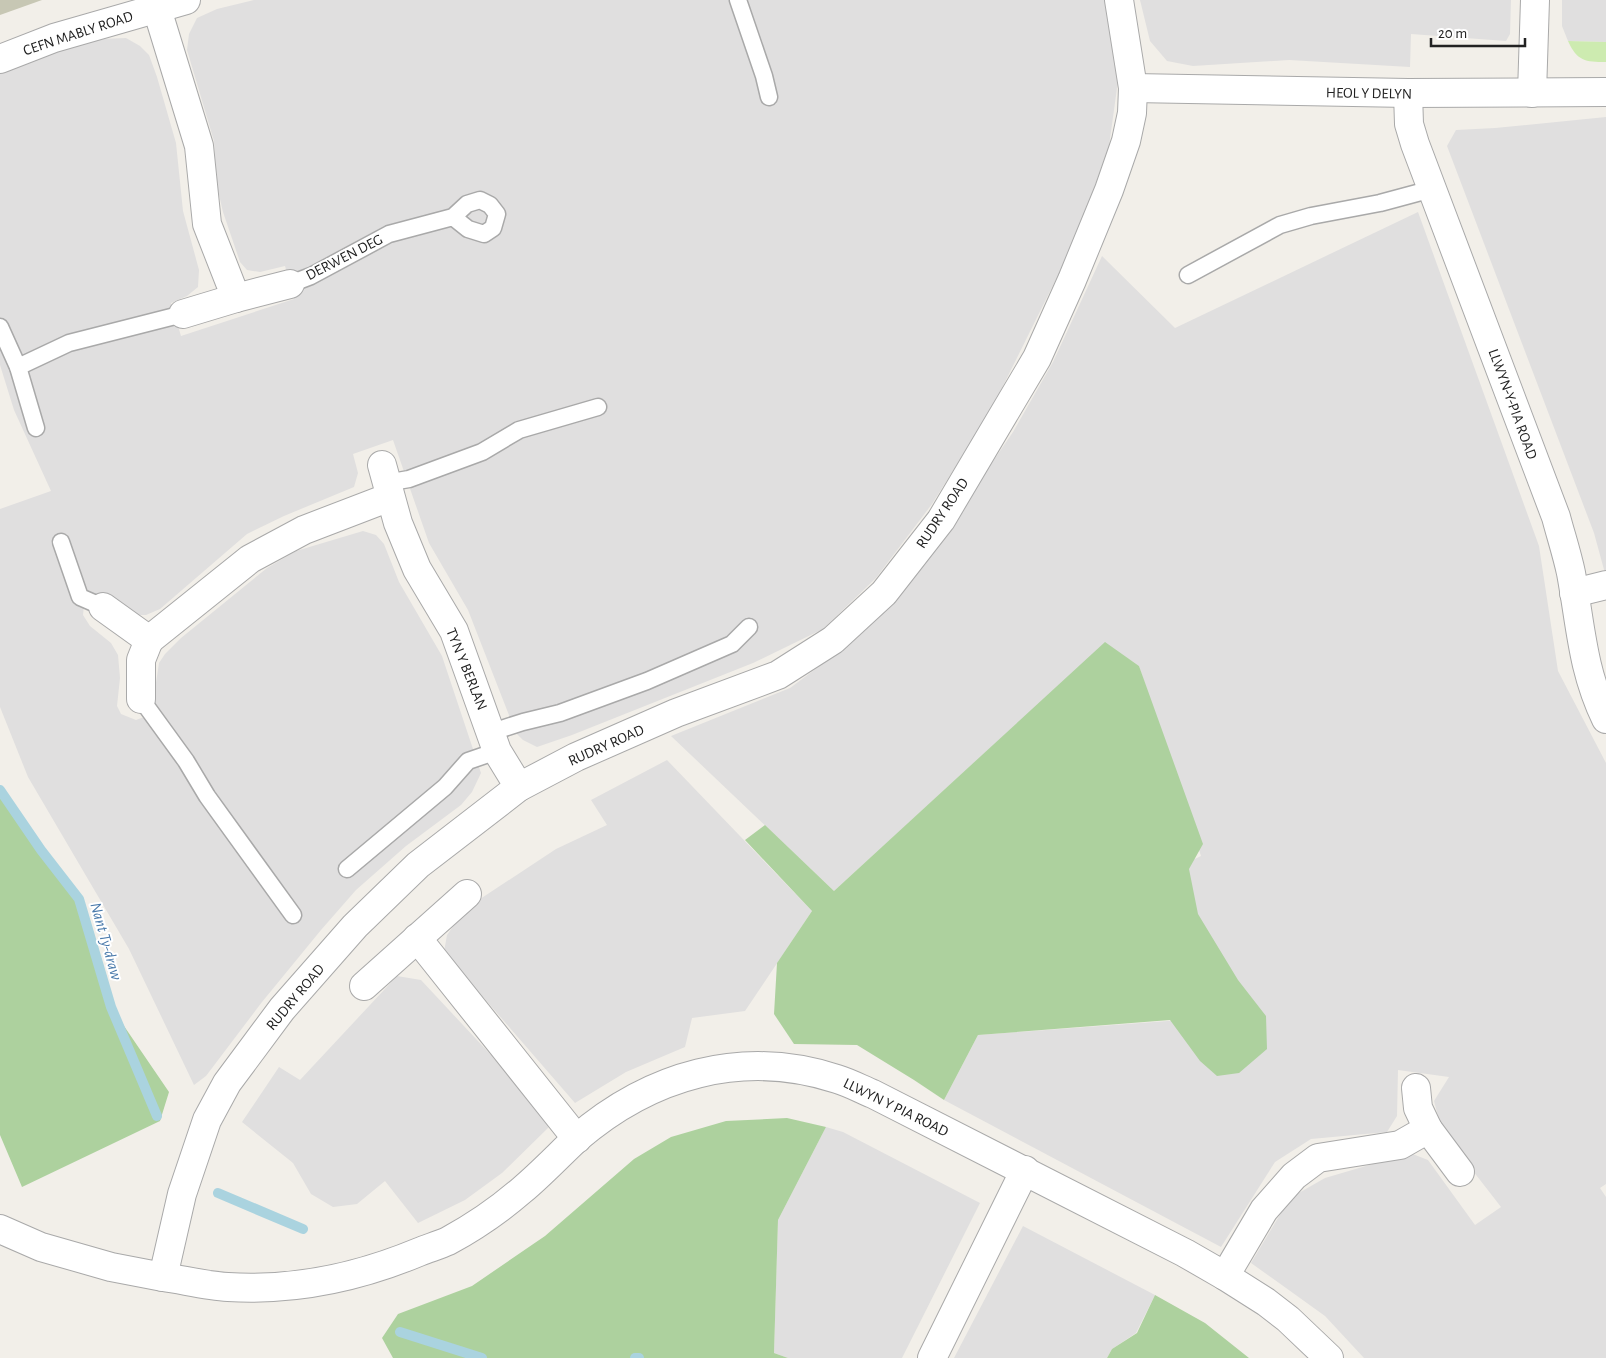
<svg xmlns="http://www.w3.org/2000/svg" width="1606" height="1358" viewBox="0 0 1606 1358" font-family="'Alegreya Sans',sans-serif">
	<style>
		.residential { fill: #e0dfdf }
		.construction { fill: #c7c7b4 }
		.grass { fill: #cdebb0 }
		.forest { fill: #add19e }
		.lines { fill: none; stroke-linecap: round; stroke-linejoin: round }
		.stream { stroke: #aad3df; stroke-width: 10 }
		.service-casing { stroke: #a9a9a9; stroke-width: 19 }
		.minor-casing { stroke: #a9a9a9; stroke-width: 30 }
		.tertiary-casing { stroke: #a9a9a9; stroke-width: 30 }
		.service { stroke: #fff; stroke-width: 16 }
		.minor { stroke: #fff; stroke-width: 28 }
		.tertiary { stroke: #fff; stroke-width: 28 }
		.labels { text-anchor: middle; stroke-width: 4; stroke-linejoin: round; paint-order: stroke }
		.street-label { font-size: 15px; fill: #222; stroke: #fff }
		.water-label { font-size: 16px; font-style: italic; fill: #4a7aab; stroke: #fff }
	</style>
	<rect width="100%" height="100%" fill="#f2efe9"/>
	<g class="residential">
		<path d="M 254,0 L 1108,0 L 1118,81 L 1109,146 L 1076,239 L 991,410 L 932,504 L 876,578 L 823,629 L 753,663 L 572,735 L 537,747 L 523,740 L 516,733 L 468,610 L 429,543 L 393,440 L 353,454 L 358,473 L 354,487 L 284,516 L 247,534 L 160,609 L 146,615 L 135,615 L 120,601 L 106,594 L 92,594 L 84,605 L 83,615 L 90,626 L 111,643 L 118,655 L 120,678 L 117,706 L 121,714 L 136,720 L 144,717 L 155,706 L 155,689 L 159,663 L 165,654 L 181,638 L 267,568 L 296,551 L 363,531 L 376,535 L 384,544 L 399,582 L 442,656 L 481,773 L 472,792 L 461,805 L 406,846 L 356,890 L 321,930 L 262,1002 L 206,1076 L 194,1085 L 129,949 L 28,777 L 0,707 L 0,509 L 51,491 L 14,410 L 0,365 L 0,68 L 100,39 L 126,38 L 140,46 L 149,55 L 157,77 L 176,143 L 183,211 L 199,270 L 198,287 L 187,296 L 171,303 L 181,336 L 294,299 L 285,266 L 260,272 L 247,270 L 240,262 L 223,212 L 216,182 L 214,141 L 187,50 L 189,34 L 197,18 L 217,9 Z"/>
		<path d="M 1140,0 L 1511,0 L 1510,34 L 1506,41 L 1411,34 L 1410,67 L 1289,60 L 1193,66 L 1167,61 L 1150,41 Z"/>
		<path d="M 1562,0 L 1606,0 L 1606,42 L 1568,41 L 1562,26 Z"/>
		<path d="M 1606,117 L 1606,577 L 1594,533 L 1447,146 L 1456,130 L 1495,128 Z"/>
		<path d="M 1418,212 L 1539,546 L 1558,671 L 1606,763 L 1606,1184 L 1600,1188 L 1606,1197 L 1606,1358 L 1364,1358 L 1325,1316 L 1251,1263 L 1290,1198 L 1325,1178 L 1410,1153 L 1428,1160 L 1475,1225 L 1501,1207 L 1442,1131 L 1434,1101 L 1449,1077 L 1398,1070 L 1397,1116 L 1387,1132 L 1311,1139 L 1275,1162 L 1221,1247 L 944,1100 L 978,1035 L 1208,1018 L 1172,870 L 1201,856 L 1139,666 L 1105,643 L 834,891 L 671,736 L 790,688 L 856,639 L 902,594 L 1013,432 L 1053,362 L 1102,256 L 1175,328 Z"/>
		<path d="M 667,760 L 812,911 L 745,1011 L 692,1018 L 685,1047 L 626,1072 L 575,1103 L 444,952 L 447,935 L 465,909 L 556,849 L 607,825 L 591,800 Z"/>
		<path d="M 397,976 L 421,980 L 491,1055 L 549,1127 L 502,1173 L 465,1200 L 418,1223 L 385,1181 L 357,1204 L 333,1207 L 311,1194 L 293,1163 L 242,1122 L 279,1067 L 300,1080 Z"/>
		<path d="M 826,1127 L 843,1132 L 980,1203 L 902,1358 L 788,1358 L 774,1353 L 778,1220 Z"/>
		<path d="M 1023,1226 L 1155,1295 L 1136,1333 L 1112,1349 L 1107,1358 L 954,1358 Z"/>
	</g>
	<path class="construction" d="M 0,0 L 42,0 L 0,15 Z"/>
	<path class="grass" d="M 1568,41 L 1606,42 L 1606,62 C 1585,62 1577,61 1568,41 Z"/>
	<g class="forest">
		<path d="M 1105,642 L 1139,666 L 1203,844 L 1189,869 L 1198,914 L 1238,980 L 1266,1016 L 1267,1049 L 1239,1073 L 1217,1076 L 1200,1061 L 1170,1020 L 978,1035 L 944,1100 L 914,1080 L 857,1045 L 794,1044 L 774,1014 L 777,963 L 812,911 L 745,840 L 765,825 L 834,891 Z"/>
		<path d="M 0,790 L 41,850 L 79,899 L 111,1007 L 169,1092 L 160,1121 L 22,1187 L 0,1135 Z"/>
		<path d="M 787,1118 L 826,1127 L 778,1220 L 774,1353 L 788,1358 L 393,1358 L 382,1338 L 398,1314 L 472,1286 L 545,1236 L 634,1159 L 671,1137 L 726,1121 Z"/>
		<path d="M 1155,1295 L 1205,1323 L 1249,1358 L 1107,1358 L 1112,1349 L 1137,1333 Z"/>
	</g>
	<g class="lines">
		<g class="stream">
			<path d="M 0,790 L 41,850 L 79,899 L 111,1007 L 157,1116"/>
			<path d="M 218,1193 L 303,1229"/>
			<path d="M 400,1332 L 482,1358"/>
			<path d="M 635,1358 L 639,1358"/>
		</g>
		<defs>
			<g id="service">
				<path d="M 738,0 L 764,76 L 769,97"/>
				<path d="M 1188,275 L 1280,225 L 1311,216 L 1380,203 L 1432,189"/>
				<path d="M 290,284 L 311,276 L 389,234 L 453,217 L 467,204 L 480,200 L 490,205 L 497,214 L 493,228 L 484,234 L 468,229 L 453,217"/>
				<path d="M 0,327 L 18,367 L 36,428"/>
				<path d="M 18,367 L 69,343 L 183,314"/>
				<path d="M 386,483 L 409,479 L 482,452 L 519,430 L 598,407"/>
				<path d="M 61,542 L 80,597 L 103,607"/>
				<path d="M 141,699 L 186,761 L 207,796 L 293,915"/>
				<path d="M 492,732 L 523,722 L 560,713 L 647,681 L 732,644 L 749,627"/>
				<path d="M 347,869 L 445,787 L 468,761 L 497,751"/>
			</g>
			<g id="minor">
				<path d="M 157,9 L 199,146 L 207,224 L 236,298 L 183,314"/>
				<path d="M 0,59 L 54,38 L 186,0"/>
				<path d="M 1532,93 L 1535,0"/>
				<path d="M 236,298 L 290,284"/>
				<path d="M 382,465 L 398,523 L 417,569 L 454,631 L 497,751 L 519,787"/>
				<path d="M 1574,593 L 1606,585"/>
				<path d="M 103,607 L 149,640 L 141,660 L 141,699"/>
				<path d="M 149,640 L 250,559 L 304,530 L 390,497"/>
				<path d="M 417,938 L 577,1139"/>
				<path d="M 364,986 L 467,894"/>
				<path d="M 1416,1088 L 1418,1108 L 1428,1129 L 1460,1172"/>
				<path d="M 1225,1276 L 1264,1210 L 1294,1176 L 1318,1158 L 1400,1145 L 1428,1129"/>
				<path d="M 932,1358 L 1025,1170"/>
			</g>
			<g id="tertiary">
				<path d="M 1133,88 L 1408,93 L 1606,92"/>
				<path d="M 1408,93 L 1409,124 L 1415,144 L 1556,517 C 1561,536 1567,554 1571,573 C 1581,627 1582,669 1606,719"/>
				<path d="M 0,1229 L 41,1247 L 111,1267 L 163,1277 L 182,1194 L 207,1120 L 227,1083 L 282,1009 L 355,926 L 418,865 L 519,787 L 576,757 L 676,713 L 778,675 L 833,640 L 884,593 L 941,520 L 1037,358 L 1072,280 L 1109,190 L 1126,141 L 1132,113 L 1133,88 L 1119,0"/>
				<path d="M 163,1277 C 184,1280 207,1286 228,1287 C 294,1291 359,1277 419,1252 C 429,1248 439,1245 448,1241 C 474,1227 500,1209 522,1190 C 541,1174 558,1156 576,1139 C 650,1075 742,1048 837,1079 C 850,1083 861,1089 873,1094 L 1185,1253 L 1225,1276 L 1266,1302 L 1288,1319 L 1329,1358"/>
			</g>
		</defs>
		<use href="#service" class="service-casing"/>
		<use href="#minor" class="minor-casing"/>
		<use href="#tertiary" class="tertiary-casing"/>
		<use href="#service" class="service"/>
		<use href="#minor" class="minor"/>
		<use href="#tertiary" class="tertiary"/>
	</g>
	<g class="labels">
		<g class="street-label">
			<text transform="translate(78 33) rotate(-18)" y="5">CEFN MABLY ROAD</text>
			<text transform="translate(1369 93) rotate(1)" y="5">HEOL Y DELYN</text>
			<text transform="translate(344 257) rotate(-27)" y="5">DERWEN DEG</text>
			<text transform="translate(1513 404) rotate(70)" y="5">LLWYN-Y-PIA ROAD</text>
			<text transform="translate(942 513) rotate(-56)" y="5">RUDRY ROAD</text>
			<text transform="translate(467 669) rotate(68)" y="5">TYN Y BERLAN</text>
			<text transform="translate(606 745) rotate(-24)" y="5">RUDRY ROAD</text>
			<text transform="translate(295 997) rotate(-50)" y="5">RUDRY ROAD</text>
			<text transform="translate(896 1107) rotate(26)" y="5">LLWYN Y PIA ROAD</text>
		</g>
		<g class="water-label">
			<text transform="translate(107 941) rotate(74)" y="6">Nant Ty-draw</text>
		</g>
	</g>
	<path d="M1431 38v8h94v-8" fill="none" stroke="#222222" stroke-width="2.5"/>
	<text x="1438" y="38" font-size="15" fill="#222222" stroke="#ffffff" stroke-width="4" paint-order="stroke">20 m</text>
</svg>
